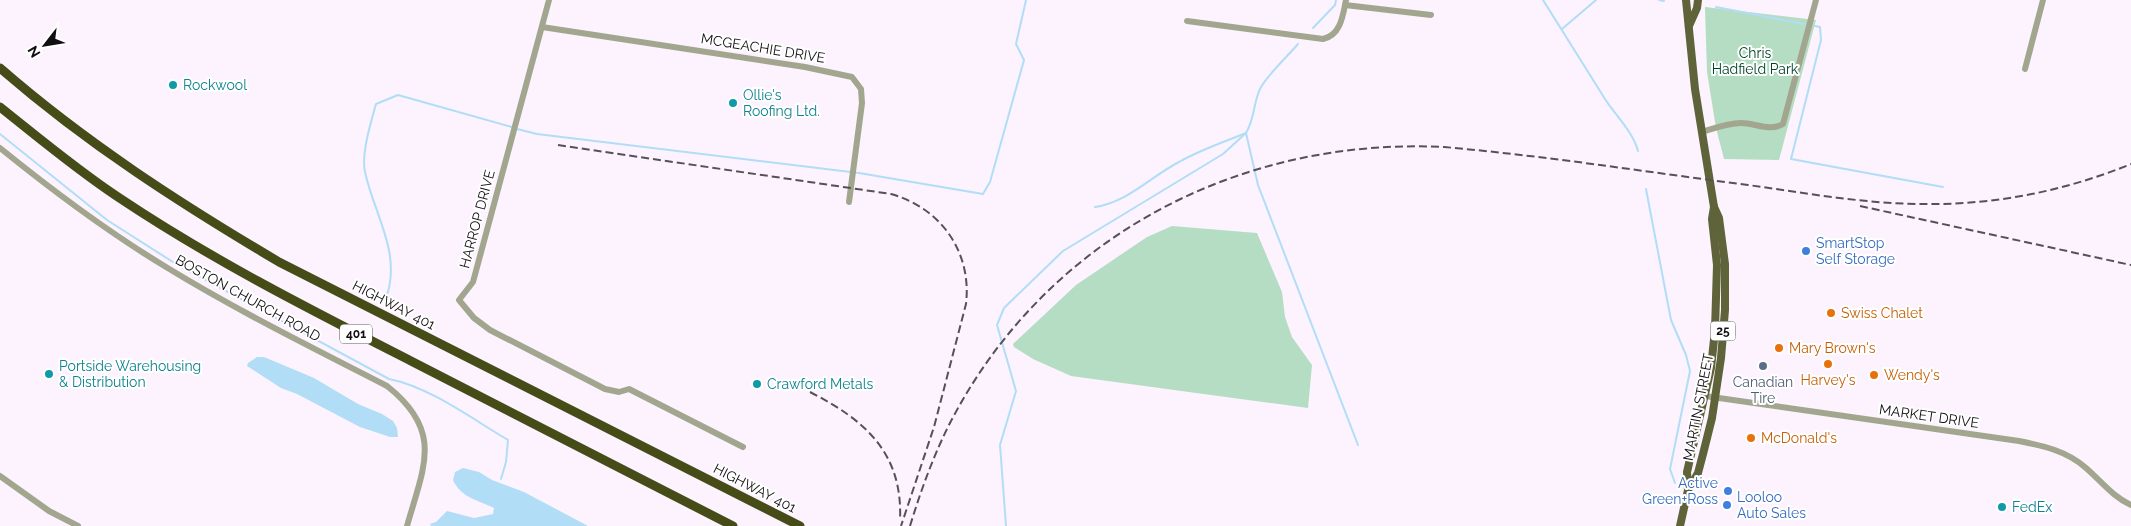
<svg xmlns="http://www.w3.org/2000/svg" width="2131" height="526" viewBox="0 0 2131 526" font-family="Raleway,sans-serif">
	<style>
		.green { fill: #b4ddc3 }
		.water { fill: #b1ddf7 }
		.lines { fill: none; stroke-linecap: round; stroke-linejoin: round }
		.stream { stroke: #b1ddf7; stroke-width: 2 }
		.minor { stroke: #a2a68f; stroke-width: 6 }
		.major { stroke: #5e6339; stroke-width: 8 }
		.highway { stroke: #464c18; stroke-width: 9 }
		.rail { stroke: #565157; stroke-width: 2; stroke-dasharray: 8 4; stroke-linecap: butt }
		.culture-dot { fill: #0f9aa8; stroke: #fff; stroke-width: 2 }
		.shop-dot { fill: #3f7fe0; stroke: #fff; stroke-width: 2 }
		.food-dot { fill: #e8710a; stroke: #fff; stroke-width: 2 }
		.service-dot { fill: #5c6f8a; stroke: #fff; stroke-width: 2 }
		.labels { text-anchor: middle; stroke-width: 4; stroke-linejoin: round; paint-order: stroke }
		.shield { fill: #fff; stroke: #595659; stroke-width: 1 }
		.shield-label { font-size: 12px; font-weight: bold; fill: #120e12 }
		.street-label { font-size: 14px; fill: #120e12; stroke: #fff }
		.park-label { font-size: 14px; fill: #004526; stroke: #fff }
		.culture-label { font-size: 14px; fill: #0d838f; stroke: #fff; text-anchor: start }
		.shop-label { font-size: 14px; fill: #366cbe; stroke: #fff; text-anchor: start }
		.food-label { font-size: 14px; fill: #c56008; stroke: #fff; text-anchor: start }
		.service-label { font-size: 14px; fill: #4e5e75; stroke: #fff }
	</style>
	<rect width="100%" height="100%" fill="#fcf3fe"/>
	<g class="green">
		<path d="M 1705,7 L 1816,20 L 1779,160 L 1724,159 L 1716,128 L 1707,72 Z"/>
		<path d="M 1172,226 L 1257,233 L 1282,292 L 1285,317 L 1292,337 L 1312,365 L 1308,408 L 1071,376 L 1033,359 L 1014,347 L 1013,344 L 1076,285 L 1147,237 Z"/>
	</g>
	<g class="water">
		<path d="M 257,357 L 264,357 L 314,378 L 358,404 L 382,414 L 393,421 L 397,428 L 398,437 L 390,437 L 360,427 L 297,394 L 281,388 L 247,366 L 248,363 Z"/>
		<path d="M 463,468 L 479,472 L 492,480 L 524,492 L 588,526 L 431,526 L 430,524 L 436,522 L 447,511 L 474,518 L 493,514 L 494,508 C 478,500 461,498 453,480 L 455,472 Z"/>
	</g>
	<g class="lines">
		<g class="stream">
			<path d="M 1543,0 C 1564,33 1584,66 1605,99 C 1616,116 1633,132 1638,151"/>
			<path d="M 1659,0 L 1664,1"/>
			<path d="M 1716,7 L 1804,24"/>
			<path d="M 1815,26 L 1820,27 L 1821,40 L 1791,159 L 1943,187"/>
			<path d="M 1313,28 L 1335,5 L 1336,0"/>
			<path d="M 1562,29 L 1596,0"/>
			<path d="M 517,129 L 537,134 L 859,173 L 983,194 L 990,182 L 1024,60 L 1016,44 L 1026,0"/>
			<path d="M 0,134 L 107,220 L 176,264 L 389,379 C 430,387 472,419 508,440 L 506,462 L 501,479"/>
			<path d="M 1646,189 L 1671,320 L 1686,355 L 1690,371 L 1670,469 L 1675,483"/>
			<path d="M 1095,207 C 1128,202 1150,177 1179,162 C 1200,150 1224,142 1246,133 C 1255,118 1253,104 1260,89 C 1266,76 1288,56 1298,44"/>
			<path d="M 387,295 C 401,252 374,214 365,172 C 361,154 371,122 376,104 L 398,95 L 512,127"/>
			<path d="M 1006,526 L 1000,445 L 1016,391 L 997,325 L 1004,308 L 1063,251 L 1223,154 L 1246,133 L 1258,185 L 1358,445"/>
		</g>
		<g class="minor">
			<path d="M 549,0 L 473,282 L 459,300 L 474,318 L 490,330 L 605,389 L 619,392 L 629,389 L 743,447"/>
			<path d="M 1345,5 L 1431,15"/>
			<path d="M 1187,21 L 1323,39 C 1341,35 1343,15 1346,0"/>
			<path d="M 542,27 L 805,67 L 852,77 L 861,89 L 862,103 L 849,202"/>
			<path d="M 2025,69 L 2043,0"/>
			<path d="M 1702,132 C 1715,128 1728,123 1741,123 C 1756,123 1769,132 1783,124 L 1816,0"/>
			<path d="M 0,148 C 53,191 108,232 166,267 C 238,311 313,348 387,386 C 444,431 424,466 407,526"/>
			<path d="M 1705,396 L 2019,441 C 2044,446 2067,451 2086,468 C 2101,481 2113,497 2131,505"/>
			<path d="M 0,476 L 49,511 L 78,526"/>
		</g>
		<g class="major">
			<path d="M 1686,0 L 1695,89 L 1714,207 L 1719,218 L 1725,264 L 1725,310 L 1721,358 L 1712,418 L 1703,454 L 1698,473 L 1688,490"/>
			<path d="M 1689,26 L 1697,8 L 1698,0"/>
			<path d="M 1680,526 L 1688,490 L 1687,472 L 1711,368 L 1715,330 L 1717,265 L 1712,219 L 1714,207"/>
		</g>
		<g class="highway">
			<path d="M 0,68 C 86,143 181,204 279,262 L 800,526"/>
			<path d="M 0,107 C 39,138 77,170 118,197 C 212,260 311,310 411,361 C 519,416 626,471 733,526"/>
		</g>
		<g class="rail">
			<path d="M 558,145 L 891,194 C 941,208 972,252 966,304 L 934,427 L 901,526"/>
			<path d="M 1860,206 L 2131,265"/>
			<path d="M 810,392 C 865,420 903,453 900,520"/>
			<path d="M 910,526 C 921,490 934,454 951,421 C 1047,237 1239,137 1444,147 C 1546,156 1647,172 1748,185 C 1806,193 1865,204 1924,204 C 1995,205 2065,191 2131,164"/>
		</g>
	</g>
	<g class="culture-dot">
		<circle cx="173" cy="85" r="5"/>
		<circle cx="733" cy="103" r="5"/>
		<circle cx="49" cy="374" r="5"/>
		<circle cx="757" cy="384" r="5"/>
		<circle cx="2002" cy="507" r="5"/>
	</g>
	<g class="shop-dot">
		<circle cx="1806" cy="251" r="5"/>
		<circle cx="1728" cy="491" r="5"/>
		<circle cx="1727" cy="505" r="5"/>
	</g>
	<g class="food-dot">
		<circle cx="1831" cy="313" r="5"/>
		<circle cx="1779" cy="348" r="5"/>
		<circle cx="1828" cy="364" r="5"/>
		<circle cx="1874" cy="375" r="5"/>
		<circle cx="1751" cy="438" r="5"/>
	</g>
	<circle class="service-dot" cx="1763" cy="366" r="5"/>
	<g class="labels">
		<g class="shield">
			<rect x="1710.5" y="321.5" width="25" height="19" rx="4"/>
			<rect x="340" y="324.5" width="32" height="19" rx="4"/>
		</g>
		<g class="shield-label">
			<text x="1723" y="335">25</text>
			<text x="356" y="338">401</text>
		</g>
		<g class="street-label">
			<text transform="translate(763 48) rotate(9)" y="5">MCGEACHIE DRIVE</text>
			<text transform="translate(477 219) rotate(-75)" y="5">HARROP DRIVE</text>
			<text transform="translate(248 298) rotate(29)" y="5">BOSTON CHURCH ROAD</text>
			<text transform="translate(394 305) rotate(27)" y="5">HIGHWAY 401</text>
			<text transform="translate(1698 407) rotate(-79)" y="5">MARTIN STREET</text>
			<text transform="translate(1929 416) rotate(8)" y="5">MARKET DRIVE</text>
			<text transform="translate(755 488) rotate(27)" y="5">HIGHWAY 401</text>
		</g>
		<g class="park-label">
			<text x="1755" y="58">Chris<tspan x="1755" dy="16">Hadfield Park</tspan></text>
		</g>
		<g class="culture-label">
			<text x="183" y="90">Rockwool</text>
			<text x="743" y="100">Ollie's<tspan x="743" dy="16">Roofing Ltd.</tspan></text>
			<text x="59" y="371">Portside Warehousing<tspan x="59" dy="16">&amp; Distribution</tspan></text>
			<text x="767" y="389">Crawford Metals</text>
			<text x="2012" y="512">FedEx</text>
		</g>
		<g class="shop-label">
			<text x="1816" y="248">SmartStop<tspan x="1816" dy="16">Self Storage</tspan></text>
			<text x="1718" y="488" text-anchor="end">Active<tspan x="1718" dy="16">Green+Ross</tspan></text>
			<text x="1737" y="502">Looloo<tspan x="1737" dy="16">Auto Sales</tspan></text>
		</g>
		<g class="food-label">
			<text x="1841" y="318">Swiss Chalet</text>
			<text x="1789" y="353">Mary Brown's</text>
			<text x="1884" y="380">Wendy's</text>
			<text x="1828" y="385" text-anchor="middle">Harvey's</text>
			<text x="1761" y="443">McDonald's</text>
		</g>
		<g class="service-label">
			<text x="1763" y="387">Canadian<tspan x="1763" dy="16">Tire</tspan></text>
		</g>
	</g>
	<g transform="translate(45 45) rotate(239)" stroke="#ffffff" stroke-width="4" paint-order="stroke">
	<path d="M0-4L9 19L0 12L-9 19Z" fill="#120e12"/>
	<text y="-8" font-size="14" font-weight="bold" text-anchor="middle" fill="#120e12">N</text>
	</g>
</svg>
